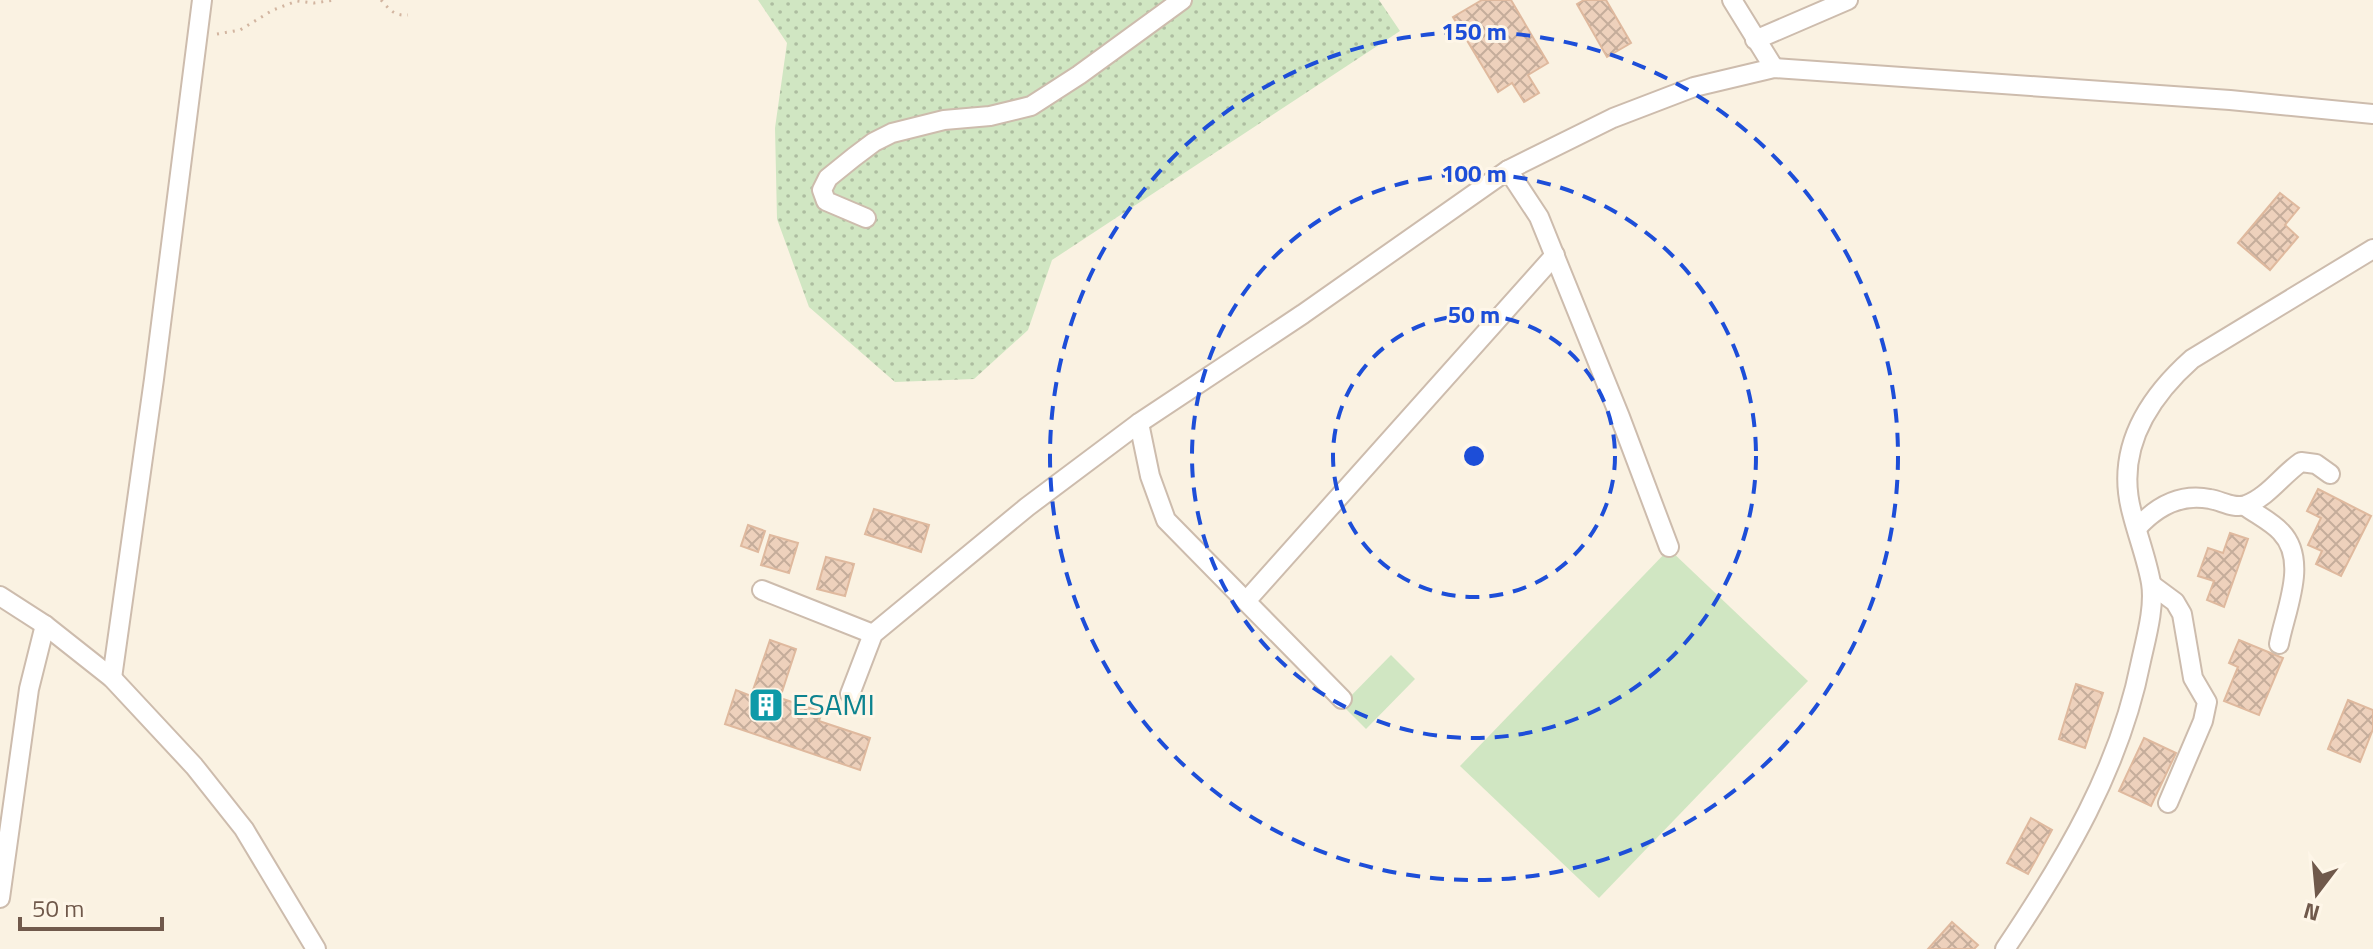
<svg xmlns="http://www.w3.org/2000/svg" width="2373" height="949" viewBox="0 0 2373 949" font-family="'Titillium Web',sans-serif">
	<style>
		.green { fill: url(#green-dots) }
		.pitch { fill: #d0e6c2 }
		.building { fill: url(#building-cross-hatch); stroke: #dfb99e; stroke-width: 2 }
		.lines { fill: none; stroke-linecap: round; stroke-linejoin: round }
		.minor-casing { stroke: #cdbcad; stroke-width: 22 }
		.path { stroke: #d2b5a0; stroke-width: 3; stroke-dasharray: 2 6; stroke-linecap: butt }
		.minor { stroke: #fff; stroke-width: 18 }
		.ring { fill: none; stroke: #1d4ed8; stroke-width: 4; stroke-dasharray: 14 10 }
		.labels { text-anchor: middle; stroke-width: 6; stroke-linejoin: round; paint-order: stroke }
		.culture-label { font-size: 30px; fill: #0d838f; stroke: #fef6e8; text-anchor: start }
		.centre { fill: #1d4ed8; stroke: #fef6e8; stroke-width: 4 }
		.ring-label { font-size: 24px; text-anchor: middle; font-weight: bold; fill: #1d4ed8; stroke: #fef6e8; stroke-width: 6; stroke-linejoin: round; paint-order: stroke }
	</style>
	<defs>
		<pattern id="green-dots" width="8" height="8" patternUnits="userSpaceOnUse" patternTransform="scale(2)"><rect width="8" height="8" fill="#d0e6c2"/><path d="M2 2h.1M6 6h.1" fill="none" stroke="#adbda0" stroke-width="1.8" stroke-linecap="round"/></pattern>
		<pattern id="building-cross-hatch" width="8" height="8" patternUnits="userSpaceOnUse" patternTransform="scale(2)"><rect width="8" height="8" fill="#eed1bc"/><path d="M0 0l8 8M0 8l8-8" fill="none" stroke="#c5ad9b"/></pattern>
	</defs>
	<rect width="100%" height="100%" fill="#faf2e2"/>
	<path class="green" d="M 758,0 L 1379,0 L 1400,31 L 1052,260 L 1028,330 L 974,379 L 895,382 L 809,307 L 777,219 L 775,128 L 787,43 Z"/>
	<g class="pitch">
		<path d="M 1669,549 L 1808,681 L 1599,898 L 1460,766 Z"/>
		<path d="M 1391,655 L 1415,679 L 1366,729 L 1342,705 Z"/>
	</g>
	<g class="building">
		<path d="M 1482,0 L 1511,0 L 1548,63 L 1528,75 L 1539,93 L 1524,102 L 1512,83 L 1498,92 L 1453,17 Z"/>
		<path d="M 1584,0 L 1606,0 L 1631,43 L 1607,57 L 1577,4 Z"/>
		<path d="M 2280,193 L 2299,208 L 2285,225 L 2298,237 L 2270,270 L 2238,243 Z"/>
		<path d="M 2318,489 L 2371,516 L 2341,576 L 2316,564 L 2322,551 L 2308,545 L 2321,518 L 2307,511 Z"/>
		<path d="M 874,509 L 929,525 L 921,552 L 865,534 Z"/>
		<path d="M 748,525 L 765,531 L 758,552 L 741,546 Z"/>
		<path d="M 2230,533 L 2248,539 L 2224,607 L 2207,600 L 2214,581 L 2198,576 L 2208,548 L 2223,553 Z"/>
		<path d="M 770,535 L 798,543 L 789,573 L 761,565 Z"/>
		<path d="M 826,557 L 854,564 L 845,596 L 817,589 Z"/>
		<path d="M 770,640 L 796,649 L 780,698 L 822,712 L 819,721 L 870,738 L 860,770 L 725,724 L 736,690 L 751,696 Z"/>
		<path d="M 2239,640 L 2283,658 L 2259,715 L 2224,701 L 2238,667 L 2229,663 Z"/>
		<path d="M 2076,684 L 2103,693 L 2085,748 L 2059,739 Z"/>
		<path d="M 2348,700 L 2373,710 L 2373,729 L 2360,762 L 2328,749 Z"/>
		<path d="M 2144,738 L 2176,753 L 2151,806 L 2119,791 Z"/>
		<path d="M 2031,818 L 2052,830 L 2028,874 L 2007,863 Z"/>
		<path d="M 1952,922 L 1978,945 L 1974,949 L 1928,949 Z"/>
	</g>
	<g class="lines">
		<defs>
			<g id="minor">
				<path d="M 1732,0 L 1774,68"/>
				<path d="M 1755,40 L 1848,0"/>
				<path d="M 1508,170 L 1539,217 L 1620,417 L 1669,547"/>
				<path d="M 866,218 L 826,201 L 822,190 L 828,178 L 854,157 L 874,142 L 892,133 L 944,120 L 990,116 L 1031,106 L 1079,75 L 1182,0"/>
				<path d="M 1139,423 L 1150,476 L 1166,520 L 1342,699"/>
				<path d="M 2245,506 C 2256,514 2272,522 2281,532 C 2309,561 2285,611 2279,644"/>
				<path d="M 2137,528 C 2156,507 2180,493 2210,499 C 2222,501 2233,509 2246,505 C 2268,497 2282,475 2301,462 L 2316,464 L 2330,474"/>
				<path d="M 2152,585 L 2175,602 L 2182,614 L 2193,678 L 2207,702 L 2203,721 L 2168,803"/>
				<path d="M 762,590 L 873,634"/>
				<path d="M 0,596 L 45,625 L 112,678 L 194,766 L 244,829 L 316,949"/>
				<path d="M 1247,600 L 1555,255"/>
				<path d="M 112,678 L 154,379 L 202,0"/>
				<path d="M 850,694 L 873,634 L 1027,507 L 1139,423 L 1303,314 L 1508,170 L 1613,118 L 1694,87 L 1774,68 L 2230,100 L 2373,114"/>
				<path d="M 0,898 L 29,689 L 45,625"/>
				<path d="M 2005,949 C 2065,860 2120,768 2141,661 C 2146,638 2155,607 2151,583 C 2147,560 2138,537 2132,513 C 2115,451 2146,400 2192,359 L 2373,249"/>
			</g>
		</defs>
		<use href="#minor" class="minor-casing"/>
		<g class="path">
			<path d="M 381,0 C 390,10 394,16 408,15"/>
			<path d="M 217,34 L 240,30 L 273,10 L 297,1 L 314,3 L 334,0"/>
		</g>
		<use href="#minor" class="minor"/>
	</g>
	<g class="ring">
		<circle cx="1474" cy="456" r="141"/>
		<circle cx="1474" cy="456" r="282"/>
		<circle cx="1474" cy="456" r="424"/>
	</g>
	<defs>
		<symbol id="building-square" viewBox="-11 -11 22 22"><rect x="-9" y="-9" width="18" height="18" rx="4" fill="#0f9aa8" stroke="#fef6e8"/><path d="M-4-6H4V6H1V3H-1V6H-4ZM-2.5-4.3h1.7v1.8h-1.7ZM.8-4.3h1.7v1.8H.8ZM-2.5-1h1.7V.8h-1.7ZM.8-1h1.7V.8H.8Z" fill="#fff"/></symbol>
	</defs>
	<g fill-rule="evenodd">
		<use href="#building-square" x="746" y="685" width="40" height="40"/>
	</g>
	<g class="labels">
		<g class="culture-label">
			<text x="792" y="715">ESAMI</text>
		</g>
	</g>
	<circle cx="1474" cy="456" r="12" class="centre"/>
	<g class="ring-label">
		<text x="1474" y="40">150 m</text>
		<text x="1474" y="182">100 m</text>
		<text x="1474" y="323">50 m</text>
	</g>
	<g transform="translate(2317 893) rotate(196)" stroke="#fef6e8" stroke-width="6" paint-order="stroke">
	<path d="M0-6L14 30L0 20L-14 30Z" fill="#70594b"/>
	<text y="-12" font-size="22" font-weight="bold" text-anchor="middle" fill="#70594b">N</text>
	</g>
	<path d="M20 917v12h142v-12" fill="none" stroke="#70594b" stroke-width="4"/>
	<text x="32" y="917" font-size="24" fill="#70594b" stroke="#fef6e8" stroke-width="6" paint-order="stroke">50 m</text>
</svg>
